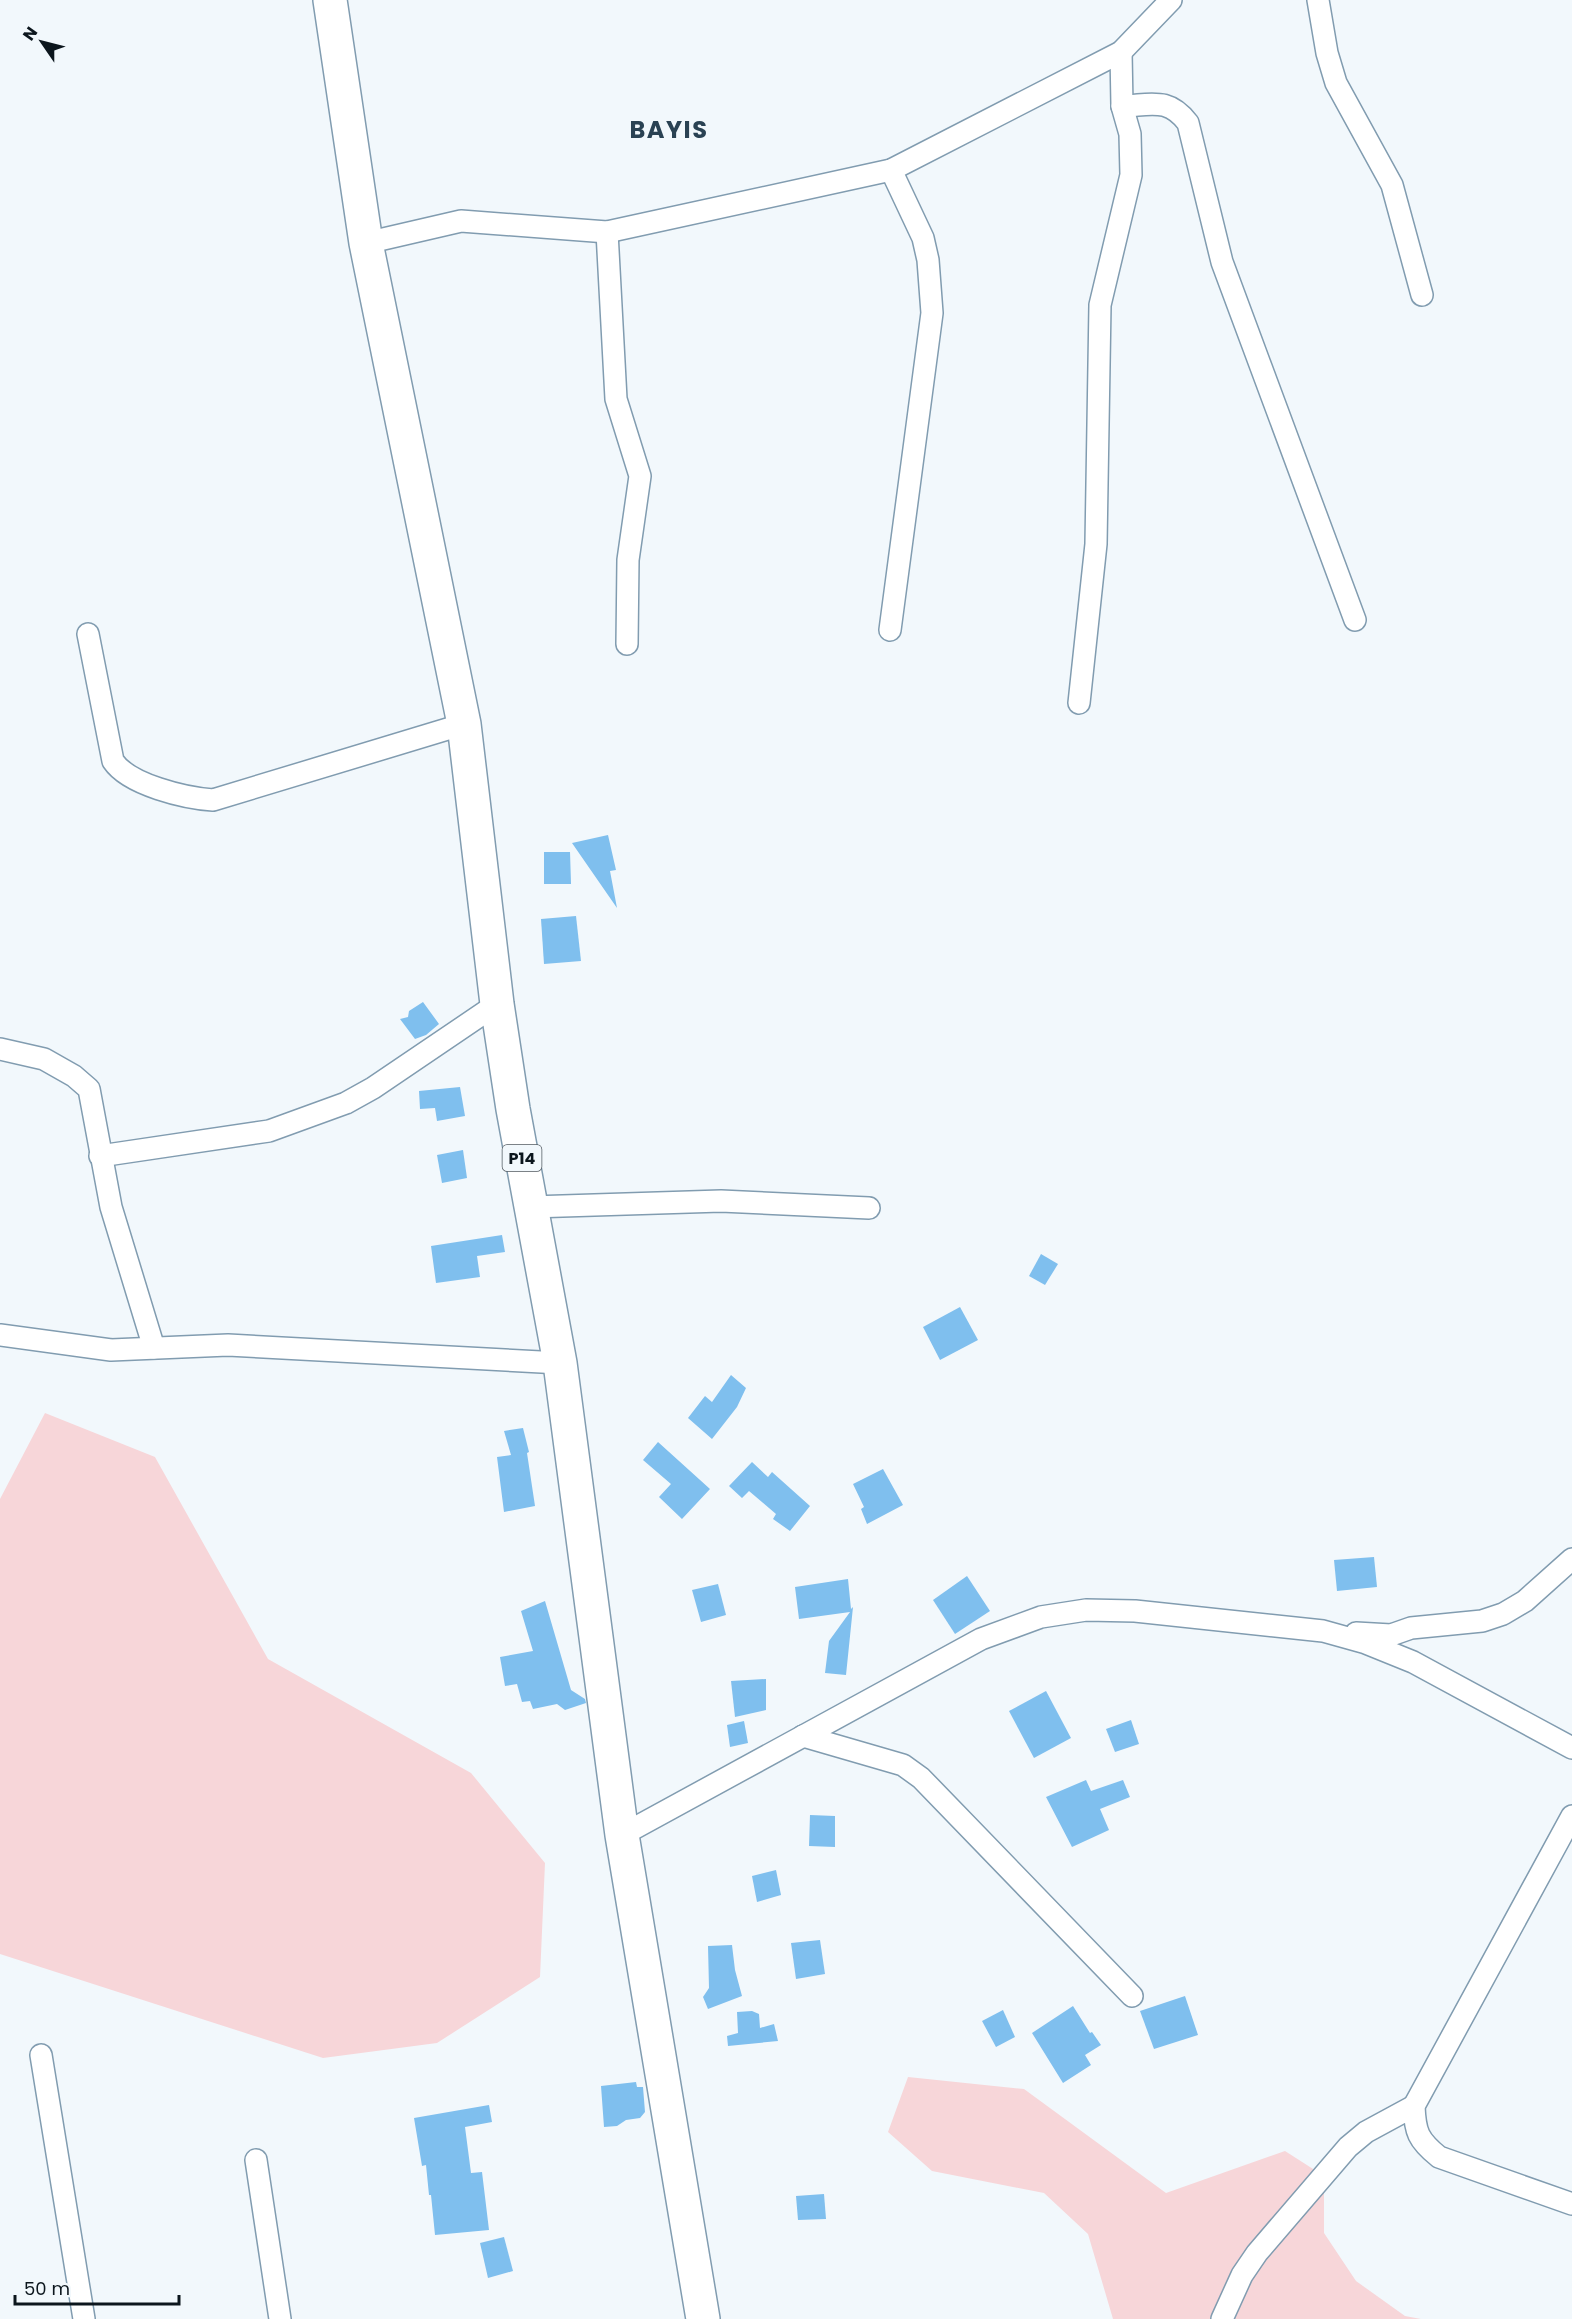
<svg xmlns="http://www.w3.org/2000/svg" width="1572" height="2319" viewBox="0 0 1572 2319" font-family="Poppins,sans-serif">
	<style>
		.green { fill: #f7d6d9 }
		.building { fill: #7fbfee }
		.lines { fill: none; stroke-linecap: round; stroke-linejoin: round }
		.street-casing { stroke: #819cb0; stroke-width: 24 }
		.primary-casing { stroke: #819cb0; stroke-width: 36 }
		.street { stroke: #fff; stroke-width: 21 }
		.primary { stroke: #fff; stroke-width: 33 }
		.labels { text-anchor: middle; stroke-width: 4.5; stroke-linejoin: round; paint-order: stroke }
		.shield { fill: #f2f8fc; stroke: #515a60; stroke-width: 1.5 }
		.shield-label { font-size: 16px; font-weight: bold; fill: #0c161d }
		.district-label { font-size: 24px; font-weight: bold; letter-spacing: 1.5px; fill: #2a4253; stroke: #f2f8fc }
	</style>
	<rect width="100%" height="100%" fill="#f2f8fc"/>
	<g class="green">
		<path d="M 45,1413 L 155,1457 L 268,1659 L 471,1773 L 545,1863 L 540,1977 L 437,2043 L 323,2058 L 0,1954 L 0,1499 Z"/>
		<path d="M 908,2077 L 1024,2089 L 1166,2193 L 1285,2151 L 1324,2176 L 1324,2233 L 1356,2281 L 1405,2316 L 1421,2319 L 1113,2319 L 1088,2234 L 1044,2193 L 932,2171 L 888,2132 Z"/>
	</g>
	<g class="building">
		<path d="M 608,835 L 616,870 L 610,871 L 617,908 L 572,843 Z"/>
		<path d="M 544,852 L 570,852 L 571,884 L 544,884 Z"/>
		<path d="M 576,916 L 581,961 L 544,964 L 541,919 Z"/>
		<path d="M 423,1002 L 439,1024 L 426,1035 L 415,1039 L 400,1019 L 408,1017 L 409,1011 Z"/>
		<path d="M 460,1087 L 465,1116 L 437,1121 L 435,1108 L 420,1109 L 419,1091 Z"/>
		<path d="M 463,1150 L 467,1178 L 442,1183 L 437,1155 Z"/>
		<path d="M 502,1235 L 505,1252 L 477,1256 L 480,1277 L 436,1283 L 431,1246 Z"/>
		<path d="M 1041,1254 L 1058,1264 L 1045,1285 L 1029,1276 Z"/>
		<path d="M 960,1307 L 978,1340 L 940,1360 L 923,1327 Z"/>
		<path d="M 731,1375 L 746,1388 L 737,1407 L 712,1439 L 688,1418 L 705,1396 L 712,1402 Z"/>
		<path d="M 523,1428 L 529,1452 L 527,1453 L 535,1506 L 504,1512 L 497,1457 L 511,1455 L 504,1431 Z"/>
		<path d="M 658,1442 L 710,1489 L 682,1519 L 659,1497 L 671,1484 L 643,1460 Z"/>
		<path d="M 752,1462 L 768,1477 L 772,1472 L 810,1506 L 790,1531 L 773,1519 L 776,1514 L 749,1491 L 742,1498 L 729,1486 Z"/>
		<path d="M 883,1469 L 903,1505 L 867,1524 L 861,1509 L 864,1507 L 853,1484 Z"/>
		<path d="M 1374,1557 L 1377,1587 L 1337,1591 L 1334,1560 Z"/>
		<path d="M 967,1576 L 990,1611 L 955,1634 L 933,1600 Z"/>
		<path d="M 848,1579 L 851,1609 L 853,1607 L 846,1675 L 825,1673 L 829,1641 L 850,1612 L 799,1619 L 795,1587 Z"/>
		<path d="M 718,1584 L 726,1615 L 701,1622 L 692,1590 Z"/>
		<path d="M 545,1601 L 571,1690 L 585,1699 L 586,1703 L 565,1710 L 557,1704 L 533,1709 L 530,1701 L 522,1702 L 517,1684 L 505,1686 L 500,1657 L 533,1651 L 521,1611 Z"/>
		<path d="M 766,1679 L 766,1710 L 735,1717 L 731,1681 Z"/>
		<path d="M 1046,1691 L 1071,1738 L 1034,1758 L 1009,1711 Z"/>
		<path d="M 1131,1720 L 1139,1744 L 1115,1752 L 1106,1729 Z"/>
		<path d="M 744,1721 L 748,1743 L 730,1747 L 727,1725 Z"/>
		<path d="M 1086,1780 L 1091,1791 L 1123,1780 L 1130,1797 L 1100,1809 L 1109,1830 L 1072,1847 L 1046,1797 Z"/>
		<path d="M 810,1815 L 835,1816 L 835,1847 L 809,1846 Z"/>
		<path d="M 776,1870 L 781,1895 L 757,1902 L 752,1876 Z"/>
		<path d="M 820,1940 L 825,1974 L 796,1979 L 791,1943 Z"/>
		<path d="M 732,1945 L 735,1970 L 742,1996 L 708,2009 L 703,1997 L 709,1988 L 708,1946 Z"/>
		<path d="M 1185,1996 L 1198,2035 L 1154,2049 L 1140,2011 Z"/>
		<path d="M 1073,2006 L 1090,2033 L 1092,2032 L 1101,2045 L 1085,2055 L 1091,2065 L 1063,2083 L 1032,2033 Z"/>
		<path d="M 1003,2010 L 1015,2037 L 996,2047 L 982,2021 Z"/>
		<path d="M 752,2011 L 759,2014 L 760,2028 L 774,2024 L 778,2041 L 728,2046 L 727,2036 L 738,2033 L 737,2012 Z"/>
		<path d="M 636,2082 L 637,2087 L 643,2087 L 645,2112 L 640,2118 L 626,2120 L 617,2126 L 604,2127 L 601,2086 Z"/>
		<path d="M 489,2105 L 492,2122 L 465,2127 L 471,2173 L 482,2172 L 489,2230 L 435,2235 L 431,2195 L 429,2195 L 426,2165 L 422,2166 L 414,2118 Z"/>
		<path d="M 824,2194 L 826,2219 L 798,2220 L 796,2196 Z"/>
		<path d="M 504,2237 L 513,2271 L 488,2278 L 480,2243 Z"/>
	</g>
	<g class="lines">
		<defs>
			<g id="street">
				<path d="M 1318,0 L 1327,53 L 1336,83 L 1392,185 L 1422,295"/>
				<path d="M 1122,106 C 1152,105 1168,97 1188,123 L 1222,262 L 1355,620"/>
				<path d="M 607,232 L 616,399 L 640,476 L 628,560 L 627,644"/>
				<path d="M 366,243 L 461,221 L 607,232 L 891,170 L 1121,52 L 1171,0"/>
				<path d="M 890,630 L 932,313 L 928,260 L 923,238 L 891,170"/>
				<path d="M 88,634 L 113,761 C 129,785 185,798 213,800 L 464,724"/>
				<path d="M 1079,703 L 1096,544 L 1100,305 L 1131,175 L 1130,134 L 1122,106 L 1121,52"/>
				<path d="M 0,1049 L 44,1059 L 74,1076 L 89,1089 L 111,1207 L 154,1348"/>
				<path d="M 100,1156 L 269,1131 L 346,1103 L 373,1088 L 497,1004"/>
				<path d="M 531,1207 L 721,1201 L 869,1208"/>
				<path d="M 0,1335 L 111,1350 L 228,1345 L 560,1363"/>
				<path d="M 1356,1633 L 1391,1635 L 1411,1628 L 1482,1621 L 1503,1614 L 1525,1601 L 1572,1559"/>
				<path d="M 803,1736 L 903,1765 L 921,1778 L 1132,1996"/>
				<path d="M 1572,1816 L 1414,2106 C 1415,2132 1418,2140 1439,2157 L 1572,2204"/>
				<path d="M 622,1835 L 981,1639 L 1041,1617 L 1086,1610 L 1135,1611 L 1323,1631 L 1366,1643 L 1413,1662 L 1572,1748"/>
				<path d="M 41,2055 L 84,2319"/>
				<path d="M 256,2160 L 280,2319"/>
				<path d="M 1222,2319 L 1242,2275 L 1257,2253 L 1348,2147 L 1366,2132 L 1414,2106"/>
			</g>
			<path id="primary" d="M 330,0 L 366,243 L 464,724 L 497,1004 L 513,1109 L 560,1363 L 622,1835 L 703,2319"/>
		</defs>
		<use href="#street" class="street-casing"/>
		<use href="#primary" class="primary-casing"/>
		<use href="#street" class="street"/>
		<use href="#primary" class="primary"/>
	</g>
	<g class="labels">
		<rect class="shield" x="502.5" y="1145" width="39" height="26" rx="4.5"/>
		<g class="shield-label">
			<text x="522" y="1164">P14</text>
		</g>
		<g class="district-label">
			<text x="669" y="138">BAYIS</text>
		</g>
	</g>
	<g transform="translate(42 42) rotate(305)" stroke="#f2f8fc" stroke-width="4.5" paint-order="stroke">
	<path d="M0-4.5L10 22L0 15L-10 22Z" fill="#0c161d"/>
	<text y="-9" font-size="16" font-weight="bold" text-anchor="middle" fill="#0c161d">N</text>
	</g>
	<path d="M15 2295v9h164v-9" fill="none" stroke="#0c161d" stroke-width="3"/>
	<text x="24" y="2295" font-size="18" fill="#0c161d" stroke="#f2f8fc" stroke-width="4.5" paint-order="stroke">50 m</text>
</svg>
